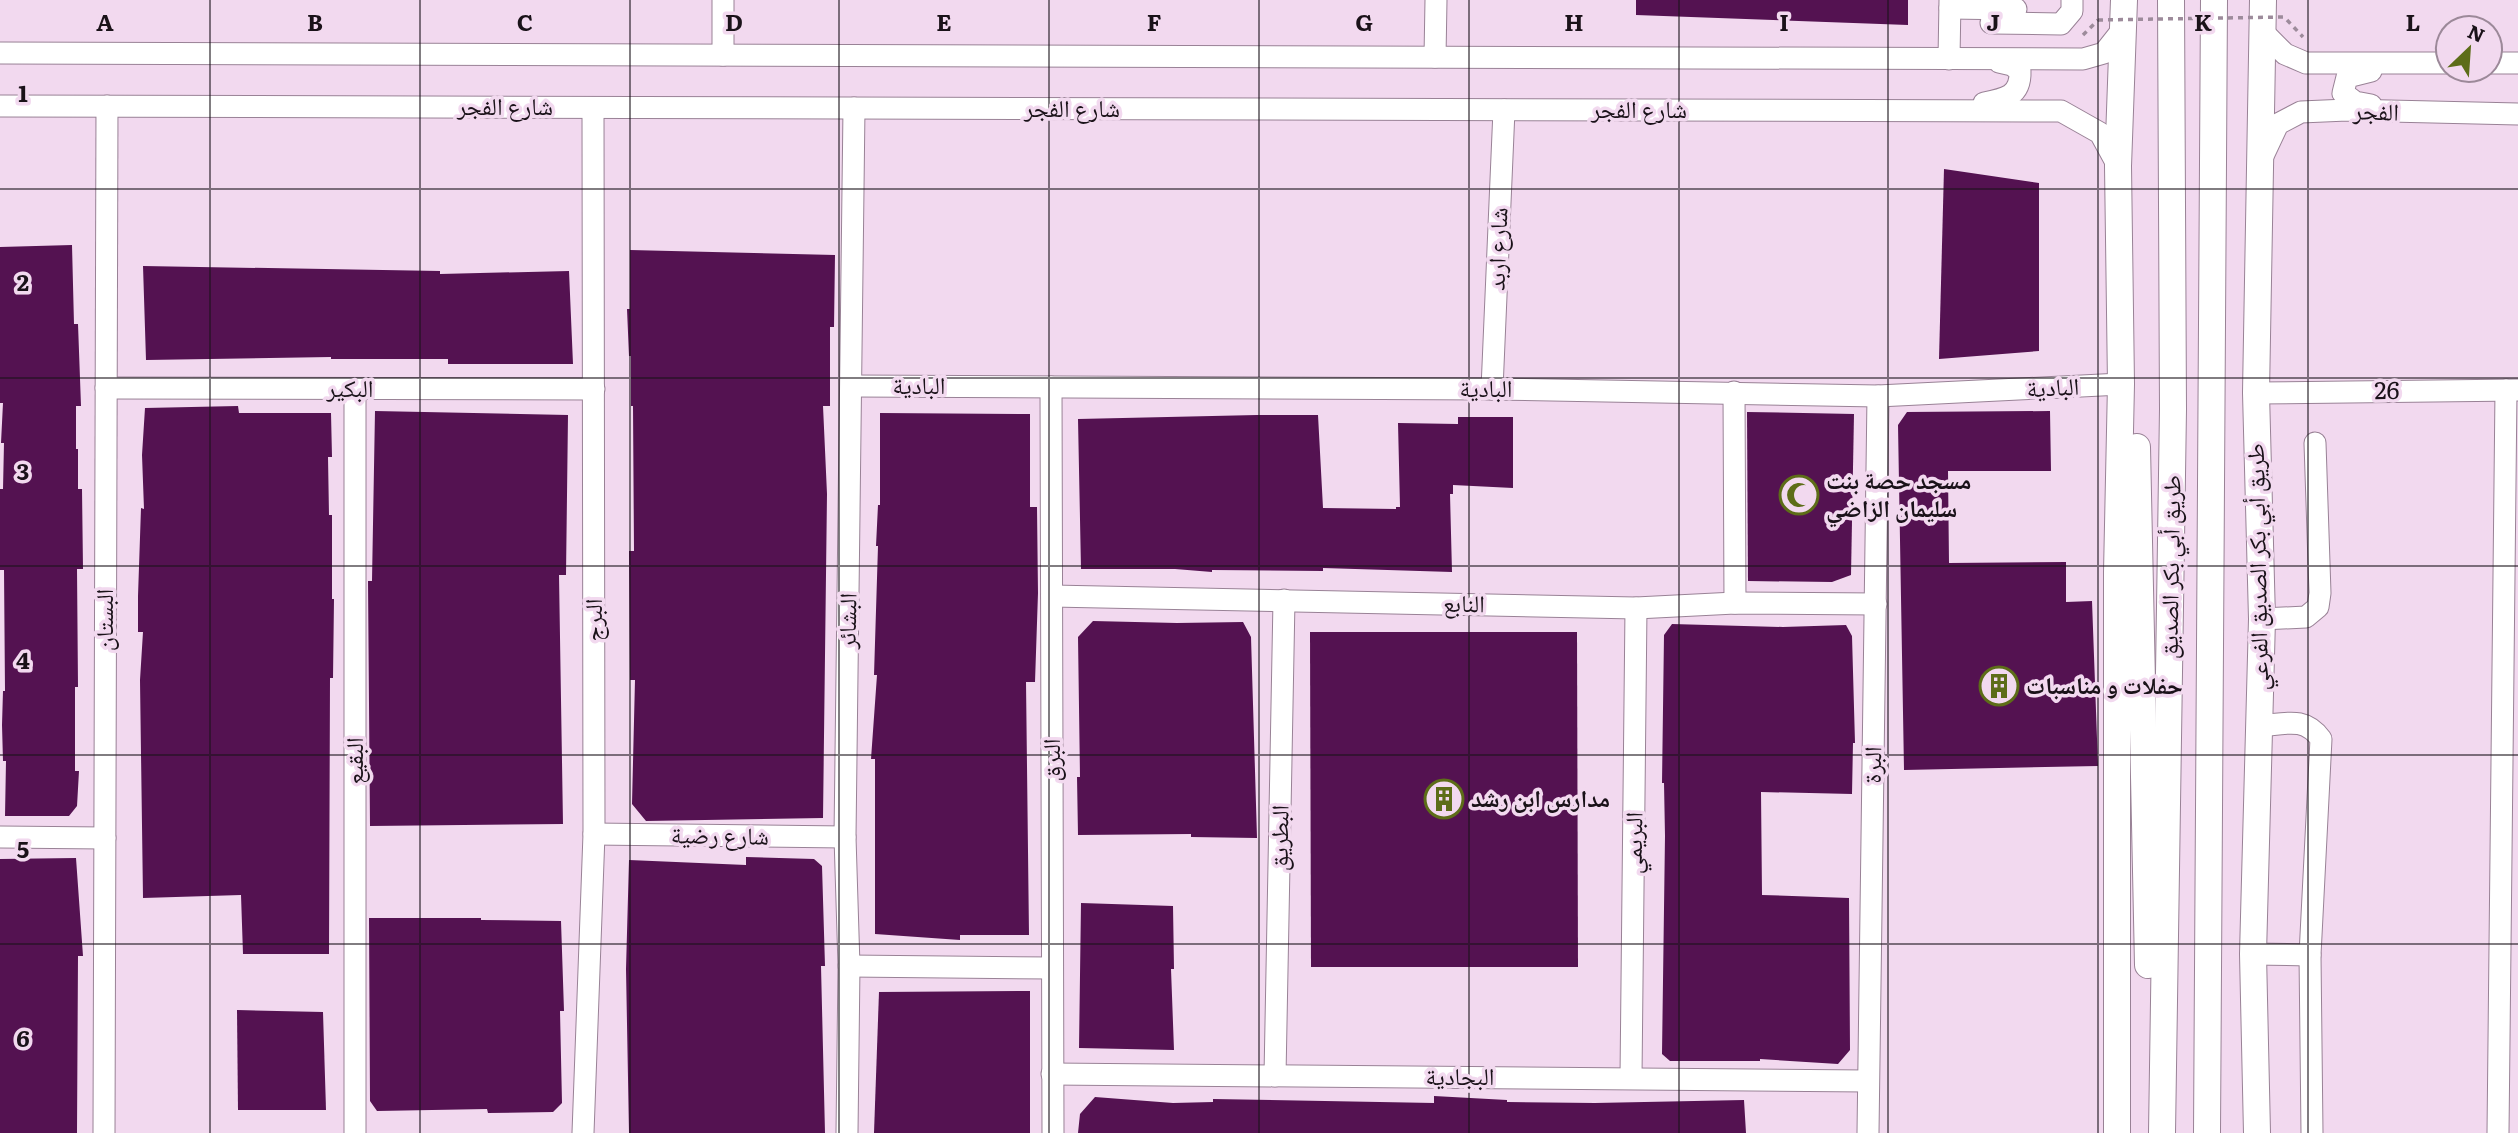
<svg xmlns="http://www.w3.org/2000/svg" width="2518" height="1133" viewBox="0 0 2518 1133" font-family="Literata,'Noto Naskh Arabic',serif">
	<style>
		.building { fill: #541251 }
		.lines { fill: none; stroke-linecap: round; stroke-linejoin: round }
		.minor-casing { stroke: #998296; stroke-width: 23 }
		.major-casing { stroke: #998296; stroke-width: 28 }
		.path { stroke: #9d8b9b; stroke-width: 3.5; stroke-dasharray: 5 5; stroke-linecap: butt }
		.minor { stroke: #fff; stroke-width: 21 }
		.major { stroke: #fff; stroke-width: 26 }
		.path-bridge { stroke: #9d8b9b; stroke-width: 3.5; stroke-dasharray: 5 5; stroke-linecap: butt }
		.grid { fill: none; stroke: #1a1219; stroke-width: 2; stroke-opacity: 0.55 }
		.labels { text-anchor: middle; stroke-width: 7; stroke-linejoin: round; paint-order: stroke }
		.street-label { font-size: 24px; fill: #1a1219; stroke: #f2d9ef }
		.poi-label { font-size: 24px; font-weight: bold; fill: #1a1219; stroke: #f2d9ef; text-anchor: start }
		.grid-label { font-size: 23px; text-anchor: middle; font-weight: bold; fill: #1a1219; stroke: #f2d9ef; stroke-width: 7; stroke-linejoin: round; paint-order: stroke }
	</style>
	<rect width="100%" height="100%" fill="#f2d9ef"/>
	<g class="building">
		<path d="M 1636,0 L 1908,0 L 1908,25 L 1636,15 Z"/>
		<path d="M 1944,169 L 2039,183 L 2039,351 L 1939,359 Z"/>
		<path d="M 72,245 L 74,324 L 78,324 L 81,406 L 76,406 L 76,449 L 78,449 L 78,489 L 82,489 L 83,569 L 77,569 L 78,687 L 75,687 L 75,771 L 79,771 L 77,806 L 69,816 L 5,816 L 6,761 L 3,761 L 2,725 L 3,691 L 5,691 L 4,570 L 0,570 L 0,489 L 3,489 L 4,443 L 1,443 L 3,403 L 0,403 L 0,247 Z"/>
		<path d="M 630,250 L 835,255 L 834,327 L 830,327 L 830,406 L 823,406 L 827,494 L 823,818 L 646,821 L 632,804 L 635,680 L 630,680 L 629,551 L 634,551 L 633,406 L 631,406 L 631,356 L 629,356 L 627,309 L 630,309 Z"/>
		<path d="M 143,266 L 440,271 L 440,274 L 569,271 L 573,364 L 448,364 L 448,359 L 331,359 L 331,357 L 146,360 Z"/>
		<path d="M 238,406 L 239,413 L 331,413 L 332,457 L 328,457 L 329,515 L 332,515 L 332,599 L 334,599 L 333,678 L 330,678 L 329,954 L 243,954 L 241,895 L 143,898 L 140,680 L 143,632 L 138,632 L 138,596 L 141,508 L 144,509 L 142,455 L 145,408 Z"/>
		<path d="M 375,411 L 568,415 L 566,575 L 559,575 L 563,824 L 370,826 L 368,581 L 372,581 Z"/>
		<path d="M 2050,411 L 2051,471 L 1948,471 L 1949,563 L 2066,562 L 2066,602 L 2092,601 L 2098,766 L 1904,770 L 1898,425 L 1907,412 Z"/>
		<path d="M 1747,412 L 1854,414 L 1851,575 L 1832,582 L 1748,581 Z"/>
		<path d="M 880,413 L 1030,414 L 1030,507 L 1037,507 L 1038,593 L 1035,682 L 1026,682 L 1029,935 L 960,935 L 960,940 L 875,934 L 875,759 L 871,759 L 877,675 L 874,675 L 878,546 L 876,546 L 878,505 L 880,505 Z"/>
		<path d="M 1257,415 L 1318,415 L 1323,508 L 1396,509 L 1396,507 L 1400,507 L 1398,423 L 1458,424 L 1458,417 L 1513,417 L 1513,488 L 1453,485 L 1453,494 L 1450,494 L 1452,572 L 1323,568 L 1323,571 L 1212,570 L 1212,572 L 1175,569 L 1081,569 L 1078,419 Z"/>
		<path d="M 1093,621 L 1177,623 L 1243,622 L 1251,637 L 1257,838 L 1191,837 L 1191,834 L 1078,835 L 1077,777 L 1080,777 L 1078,637 Z"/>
		<path d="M 1672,624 L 1783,627 L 1846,625 L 1852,636 L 1855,743 L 1853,743 L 1852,794 L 1761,792 L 1762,895 L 1849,898 L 1850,1050 L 1838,1064 L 1760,1059 L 1760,1061 L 1670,1061 L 1662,1054 L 1665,836 L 1664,783 L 1662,783 L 1664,635 Z"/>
		<path d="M 1310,632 L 1577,632 L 1578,967 L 1311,967 Z"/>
		<path d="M 746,857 L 814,859 L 822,866 L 825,966 L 821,966 L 825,1133 L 629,1133 L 626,969 L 629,860 L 746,865 Z"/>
		<path d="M 76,858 L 83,956 L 78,956 L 77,1133 L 0,1133 L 0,859 Z"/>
		<path d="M 1081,903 L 1173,906 L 1174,969 L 1171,969 L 1174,1050 L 1079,1048 Z"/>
		<path d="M 369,918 L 481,918 L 481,920 L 561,921 L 564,1011 L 560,1011 L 562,1103 L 553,1112 L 488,1113 L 487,1109 L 377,1111 L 370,1101 Z"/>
		<path d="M 1030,991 L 1030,1133 L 874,1133 L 879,992 Z"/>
		<path d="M 237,1010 L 323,1012 L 326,1110 L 238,1110 Z"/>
		<path d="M 1434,1096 L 1507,1100 L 1507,1102 L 1595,1103 L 1744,1100 L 1746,1133 L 1078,1133 L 1080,1114 L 1095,1097 L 1173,1103 L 1213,1102 L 1213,1099 L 1434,1103 Z"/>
	</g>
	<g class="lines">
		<defs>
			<g id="minor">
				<path d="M 723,0 L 723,55"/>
				<path d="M 1950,8 L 2016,9"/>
				<path d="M 1991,23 L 2061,24 L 2072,11 L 2072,0"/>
				<path d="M 2263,32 L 2285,54 L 2306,63 L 2448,63"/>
				<path d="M 0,53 L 2083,59 L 2104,53 L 2123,29"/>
				<path d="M 1435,57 L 1436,0"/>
				<path d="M 1949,59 L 1950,0"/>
				<path d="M 2490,63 L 2518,63"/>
				<path d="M 1984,103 C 2005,99 2021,96 2020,71 L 2012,65 L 1999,62"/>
				<path d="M 2371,105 L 2355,102 L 2343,93 L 2347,77 L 2371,71"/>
				<path d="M 0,106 L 2061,111 L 2100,133 L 2118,166"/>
				<path d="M 2262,158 L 2278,124 L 2301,112 L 2347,110 L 2518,114"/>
				<path d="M 852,386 L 1492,389 L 1878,396 L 2121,384"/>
				<path d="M 1051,387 L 1053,1133"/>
				<path d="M 106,388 L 594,389"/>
				<path d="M 1492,389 L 1504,110"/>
				<path d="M 1734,392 L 1735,603"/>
				<path d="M 2256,393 L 2518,390"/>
				<path d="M 1052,596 L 1636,608 L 1735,603 L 1876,604"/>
				<path d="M 2262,619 L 2306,617 L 2318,607 L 2320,593 L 2315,443"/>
				<path d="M 2259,726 C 2286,724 2304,716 2321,739 L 2310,955 L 2312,1133"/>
				<path d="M 594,834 L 845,837"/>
				<path d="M 0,837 L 105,838"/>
				<path d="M 2253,954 L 2310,955"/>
				<path d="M 849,966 L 1052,968"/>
				<path d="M 1052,1074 L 1867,1081"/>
				<path d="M 1275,1076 L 1284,600"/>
				<path d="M 1631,1077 L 1636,608"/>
				<path d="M 104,1133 L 107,106"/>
				<path d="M 355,1133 L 355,389"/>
				<path d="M 583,1133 L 594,834 L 593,108"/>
				<path d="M 847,1133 L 849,966 L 845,837 L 854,108"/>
				<path d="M 1868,1133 L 1878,396"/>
				<path d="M 2498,1133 L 2506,390"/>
			</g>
			<g id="major">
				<path d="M 2137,447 L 2148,965"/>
				<path d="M 2117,1133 L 2117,572 L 2121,384 L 2118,166 L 2124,0"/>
				<path d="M 2162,1133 L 2173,409 L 2171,0"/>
				<path d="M 2207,1133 L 2214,0"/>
				<path d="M 2257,1133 L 2253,954 L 2262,619 L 2256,393 L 2263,0"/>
			</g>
		</defs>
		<use href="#minor" class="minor-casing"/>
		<use href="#major" class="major-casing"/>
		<g class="path">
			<path d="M 2287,20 L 2303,37"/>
			<path d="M 2083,35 L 2098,20"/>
		</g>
		<use href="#minor" class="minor"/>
		<use href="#major" class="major"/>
		<path class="path-bridge" d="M 2098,20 L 2284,17"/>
	</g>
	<path class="grid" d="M 210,0 L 210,1133M 420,0 L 420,1133M 630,0 L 630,1133M 839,0 L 839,1133M 1049,0 L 1049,1133M 1259,0 L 1259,1133M 1469,0 L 1469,1133M 1679,0 L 1679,1133M 1888,0 L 1888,1133M 2098,0 L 2098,1133M 2308,0 L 2308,1133M 0,189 L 2518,189M 0,378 L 2518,378M 0,566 L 2518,566M 0,755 L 2518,755M 0,944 L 2518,944"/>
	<defs>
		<symbol id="mosque-ring" viewBox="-11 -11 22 22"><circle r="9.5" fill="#f2d9ef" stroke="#5d6d18" stroke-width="1.5"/><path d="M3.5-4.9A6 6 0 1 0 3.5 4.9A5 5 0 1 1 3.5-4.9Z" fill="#5d6d18"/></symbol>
		<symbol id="building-ring" viewBox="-11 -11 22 22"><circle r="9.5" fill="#f2d9ef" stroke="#5d6d18" stroke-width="1.5"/><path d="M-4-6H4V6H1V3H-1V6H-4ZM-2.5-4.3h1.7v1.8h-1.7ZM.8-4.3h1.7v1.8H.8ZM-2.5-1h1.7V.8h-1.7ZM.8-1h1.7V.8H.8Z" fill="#5d6d18"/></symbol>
	</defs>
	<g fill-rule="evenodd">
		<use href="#mosque-ring" x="1777" y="473" width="44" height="44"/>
		<use href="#building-ring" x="1977" y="664" width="44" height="44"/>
		<use href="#building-ring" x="1422" y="777" width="44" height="44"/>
	</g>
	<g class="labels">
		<g class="street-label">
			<text x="505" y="115">شارع الفجر</text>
			<text x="1072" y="117">شارع الفجر</text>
			<text x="1639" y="118">شارع الفجر</text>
			<text transform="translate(2376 112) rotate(2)" y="8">الفجر</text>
			<text transform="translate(1498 249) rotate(-88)" y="8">شارع اربد</text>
			<text x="919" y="394">البادية</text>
			<text transform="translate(2053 388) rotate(-3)" y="8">البادية</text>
			<text x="350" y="397">البكير</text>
			<text x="1486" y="397">البادية</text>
			<text transform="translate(2387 391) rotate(-1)" y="8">26</text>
			<text transform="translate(2171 567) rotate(-89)" y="8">طريق أبي بكر الصديق</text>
			<text transform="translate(2258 567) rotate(-91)" y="8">طريق أبي بكر الصديق الفرعي</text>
			<text transform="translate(1464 604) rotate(1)" y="8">النابع</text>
			<text transform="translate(105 620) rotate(-90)" y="8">البستان</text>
			<text transform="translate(594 620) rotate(-90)" y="8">البرج</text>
			<text transform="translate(848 621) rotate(-89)" y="8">البشائر</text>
			<text transform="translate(1052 760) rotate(-90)" y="8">البرق</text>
			<text transform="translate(355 761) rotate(-90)" y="8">البقيع</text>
			<text transform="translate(1873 765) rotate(-89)" y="8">البرة</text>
			<text transform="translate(720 836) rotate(1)" y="8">شارع رضية</text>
			<text transform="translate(1280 838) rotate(-89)" y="8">البطريق</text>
			<text transform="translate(1634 843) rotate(-89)" y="8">البريمي</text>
			<text x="1460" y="1085">البجادية</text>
		</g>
		<g class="poi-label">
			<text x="1826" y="489">مسجد حصة بنت<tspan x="1826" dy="28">سليمان الزاضي</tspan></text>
			<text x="2026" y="694">حفلات و مناسبات</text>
			<text x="1471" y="807">مدارس ابن رشد</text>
		</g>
	</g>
	<g class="grid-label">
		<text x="105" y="31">A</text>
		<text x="315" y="31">B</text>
		<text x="525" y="31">C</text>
		<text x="734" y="31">D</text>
		<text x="944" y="31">E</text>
		<text x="1154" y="31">F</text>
		<text x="1364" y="31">G</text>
		<text x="1574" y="31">H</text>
		<text x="1784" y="31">I</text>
		<text x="1993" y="31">J</text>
		<text x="2203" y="31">K</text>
		<text x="2413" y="31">L</text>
		<text x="23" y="102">1</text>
		<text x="23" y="291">2</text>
		<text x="23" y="480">3</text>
		<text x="23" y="669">4</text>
		<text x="23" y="858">5</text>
		<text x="23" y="1047">6</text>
	</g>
	<g transform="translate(2469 49) rotate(25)"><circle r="33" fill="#f2d9ef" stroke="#9c8999" stroke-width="2"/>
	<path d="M0-5L12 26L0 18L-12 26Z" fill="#5d6d18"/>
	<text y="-10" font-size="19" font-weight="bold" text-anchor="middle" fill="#1a1219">N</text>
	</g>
</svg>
